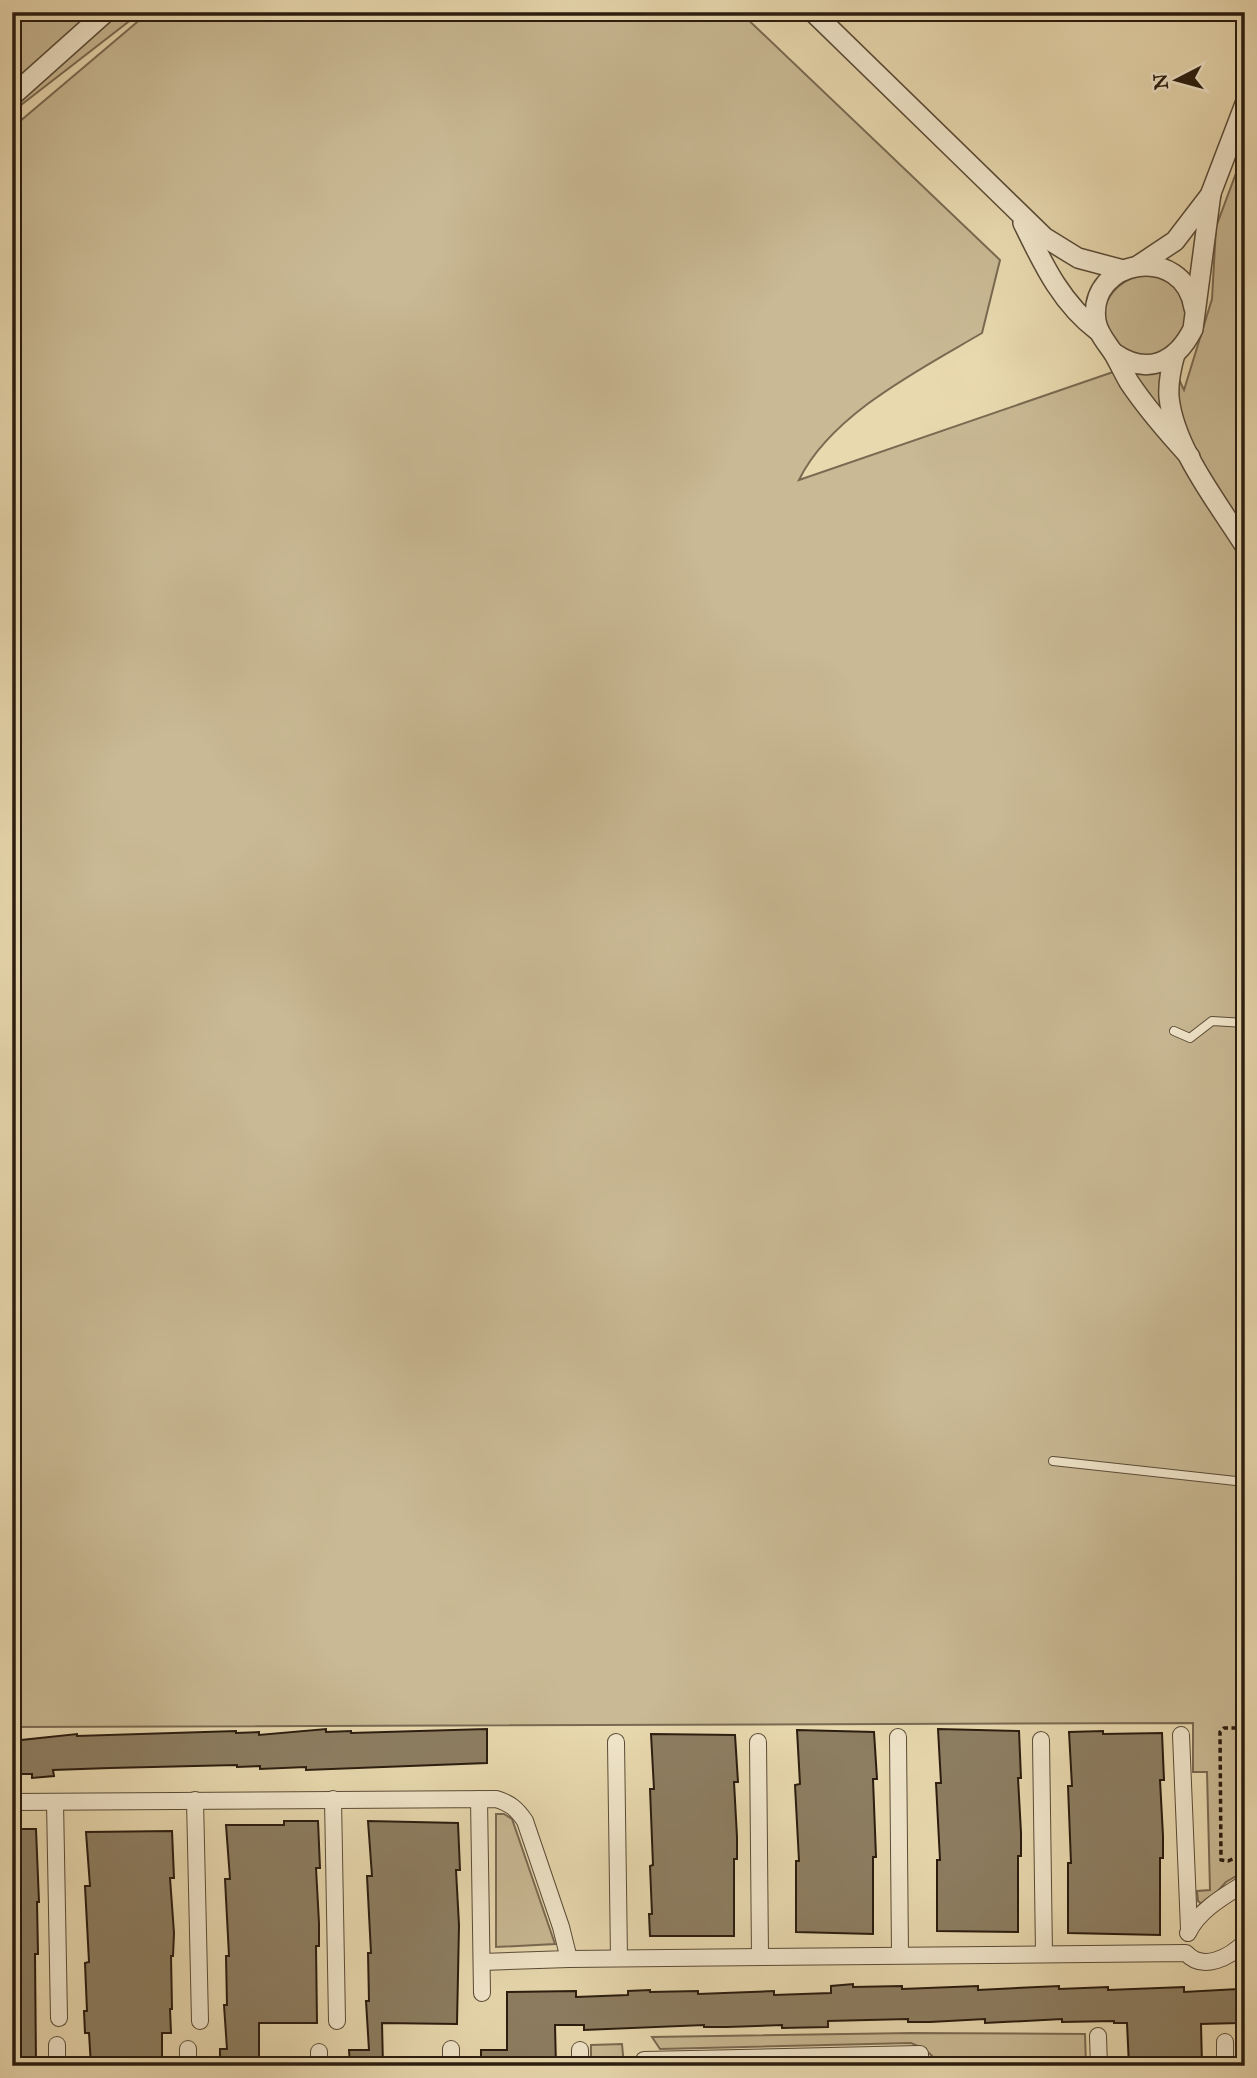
<svg xmlns="http://www.w3.org/2000/svg" width="1257" height="2078" viewBox="0 0 1257 2078" font-family="'IM FELL Great Primer',serif">
	<style>
		.green { fill: #c9b994; stroke: #7a6a52; stroke-width: 2 }
		.building { fill: #8d7e62; stroke: #2a1c0f; stroke-width: 2 }
		.lines { fill: none; stroke-linecap: round; stroke-linejoin: round }
		.service-casing { stroke: #5a4b37; stroke-width: 10 }
		.minor-casing { stroke: #5a4b37; stroke-width: 18 }
		.tertiary-casing { stroke: #5a4b37; stroke-width: 22 }
		.path { stroke: #2a1c0f; stroke-width: 3.5; stroke-dasharray: 5 3.5; stroke-linecap: butt }
		.service { stroke: #f1e6cb; stroke-width: 8 }
		.minor { stroke: #f1e6cb; stroke-width: 16 }
		.tertiary { stroke: #f1e6cb; stroke-width: 19 }
	</style>
	<rect width="100%" height="100%" fill="#e9d9af"/>
	<filter id="stains"><feTurbulence type="fractalNoise" baseFrequency=".00286" numOctaves="4"/><feColorMatrix values="0 0 0 0 .2 0 0 0 0 .09 0 0 0 0 .02 0 0 0 .5 -.17"/></filter>
	<radialGradient id="worn" r=".72"><stop offset=".6" stop-color="#630" stop-opacity="0"/><stop offset="1" stop-color="#630" stop-opacity=".3"/></radialGradient>
	<g class="green">
		<path d="M 12,12 L 141,12 L 12,112 Z"/>
		<path d="M 149,12 L 740,12 L 1000,260 L 982,333 C 921,369 831,414 799,480 L 1148,360 C 1141,358 1128,357 1122,353 C 1119,350 1116,343 1113,339 C 1111,335 1105,330 1104,325 C 1096,284 1157,254 1179,292 C 1196,321 1184,331 1167,354 L 1184,390 L 1212,299 L 1216,227 L 1245,149 L 1245,1871 L 1226,1882 L 1204,1906 L 1198,1901 L 1197,1891 L 1210,1890 L 1207,1772 L 1193,1772 L 1193,1723 L 12,1727 L 12,128 Z"/>
		<path d="M 496,1814 L 504,1814 L 512,1819 L 555,1944 L 496,1947 Z"/>
		<path d="M 911,2033 L 1085,2034 L 1086,2066 L 933,2066 L 933,2057 L 925,2049 L 911,2043 L 660,2049 L 652,2037 Z"/>
		<path d="M 622,2044 L 624,2066 L 591,2066 L 591,2045 Z"/>
	</g>
	<g class="building">
		<path d="M 326,1729 L 326,1732 L 351,1731 L 351,1733 L 487,1729 L 487,1763 L 306,1770 L 306,1767 L 260,1769 L 260,1766 L 237,1767 L 237,1765 L 110,1768 L 53,1770 L 54,1776 L 32,1778 L 32,1774 L 12,1774 L 12,1741 L 77,1734 L 77,1736 L 236,1731 L 236,1733 L 259,1732 L 259,1735 Z"/>
		<path d="M 938,1729 L 1019,1731 L 1021,1778 L 1018,1778 L 1021,1833 L 1021,1856 L 1018,1856 L 1018,1932 L 937,1931 L 937,1860 L 940,1860 L 936,1783 L 941,1783 Z"/>
		<path d="M 797,1730 L 874,1732 L 877,1779 L 873,1779 L 876,1857 L 873,1857 L 873,1934 L 796,1932 L 796,1861 L 799,1861 L 795,1785 L 800,1784 Z"/>
		<path d="M 1103,1731 L 1103,1734 L 1162,1733 L 1164,1780 L 1160,1780 L 1163,1836 L 1163,1858 L 1160,1858 L 1160,1935 L 1068,1933 L 1068,1863 L 1071,1863 L 1068,1786 L 1072,1786 L 1069,1732 Z"/>
		<path d="M 651,1734 L 735,1735 L 738,1782 L 734,1782 L 737,1837 L 737,1859 L 734,1859 L 734,1936 L 650,1936 L 649,1914 L 652,1914 L 650,1866 L 653,1865 L 650,1789 L 654,1789 Z"/>
		<path d="M 284,1821 L 318,1821 L 320,1868 L 316,1868 L 319,1923 L 319,1946 L 316,1946 L 317,2023 L 259,2023 L 259,2066 L 220,2066 L 220,2049 L 227,2049 L 224,2005 L 227,2005 L 226,1956 L 229,1956 L 225,1879 L 230,1879 L 226,1825 L 284,1825 Z"/>
		<path d="M 368,1821 L 458,1823 L 460,1870 L 456,1870 L 459,1925 L 457,2024 L 382,2023 L 383,2066 L 350,2066 L 349,2050 L 369,2050 L 366,2001 L 369,2001 L 368,1953 L 371,1953 L 367,1876 L 372,1876 Z"/>
		<path d="M 12,1829 L 36,1829 L 39,1902 L 37,1902 L 38,1954 L 35,1954 L 36,2066 L 12,2066 Z"/>
		<path d="M 172,1831 L 174,1878 L 170,1878 L 174,1933 L 173,1956 L 171,1956 L 172,2009 L 170,2009 L 171,2033 L 162,2033 L 162,2066 L 91,2066 L 89,2033 L 85,2033 L 84,2011 L 87,2011 L 85,1963 L 89,1962 L 85,1886 L 90,1886 L 86,1832 Z"/>
		<path d="M 853,1984 L 853,1987 L 902,1986 L 902,1989 L 978,1986 L 978,1990 L 1059,1986 L 1059,1989 L 1108,1987 L 1108,1990 L 1184,1987 L 1184,1992 L 1238,1989 L 1238,2023 L 1201,2024 L 1202,2066 L 1129,2066 L 1127,2023 L 1114,2023 L 1114,2021 L 1062,2022 L 1062,2019 L 985,2023 L 985,2019 L 930,2022 L 908,2022 L 908,2019 L 828,2021 L 828,2027 L 782,2028 L 782,2025 L 727,2027 L 704,2027 L 704,2025 L 584,2030 L 584,2025 L 555,2025 L 556,2066 L 481,2066 L 481,2050 L 507,2050 L 507,1992 L 576,1991 L 576,1997 L 628,1995 L 628,1991 L 650,1990 L 650,1992 L 698,1991 L 698,1994 L 774,1991 L 774,1995 L 831,1993 L 831,1986 Z"/>
	</g>
	<g class="lines">
		<defs>
			<g id="service">
				<path d="M 1174,1031 L 1190,1038 L 1212,1021 L 1245,1023"/>
				<path d="M 1053,1461 L 1245,1482"/>
			</g>
			<g id="minor">
				<path d="M 1181,1735 L 1189,1929"/>
				<path d="M 898,1737 L 900,1955"/>
				<path d="M 1041,1740 L 1044,1954"/>
				<path d="M 616,1742 L 619,1958"/>
				<path d="M 758,1742 L 760,1956"/>
				<path d="M 333,1799 L 337,2021"/>
				<path d="M 479,1799 L 482,1993"/>
				<path d="M 195,1800 L 200,2021"/>
				<path d="M 12,1802 L 496,1799 C 510,1803 517,1809 525,1821 L 561,1927 L 569,1959"/>
				<path d="M 55,1802 L 59,2018"/>
				<path d="M 1188,1933 C 1198,1911 1224,1896 1245,1883"/>
				<path d="M 482,1962 L 569,1959 L 1186,1953 C 1203,1972 1230,1957 1245,1942"/>
				<path d="M 1098,2036 L 1099,2066"/>
				<path d="M 1225,2042 L 1225,2066"/>
				<path d="M 57,2045 L 57,2066"/>
				<path d="M 188,2049 L 188,2066"/>
				<path d="M 451,2049 L 451,2066"/>
				<path d="M 580,2050 L 580,2066"/>
				<path d="M 319,2052 L 319,2066"/>
				<path d="M 644,2060 L 920,2054 L 920,2066"/>
			</g>
			<g id="tertiary">
				<path d="M 813,12 L 1044,237 L 1078,258 L 1123,270"/>
				<path d="M 12,96 L 106,12"/>
				<path d="M 1023,223 C 1043,264 1061,303 1098,331"/>
				<path d="M 1139,265 L 1175,241 L 1211,194"/>
				<path d="M 1114,353 C 1147,376 1176,363 1193,329 L 1211,193 L 1245,104"/>
				<path d="M 1175,354 C 1171,368 1168,382 1169,397 C 1174,448 1218,503 1245,546"/>
				<path d="M 1190,457 C 1168,433 1147,409 1129,382 C 1124,373 1119,363 1114,354 C 1107,343 1098,334 1096,321 C 1087,258 1184,243 1194,308"/>
			</g>
		</defs>
		<use href="#service" class="service-casing"/>
		<use href="#minor" class="minor-casing"/>
		<use href="#tertiary" class="tertiary-casing"/>
		<path class="path" d="M 1245,1728 L 1224,1728 L 1220,1732 L 1221,1860 L 1228,1861 L 1245,1854"/>
		<use href="#service" class="service"/>
		<use href="#minor" class="minor"/>
		<use href="#tertiary" class="tertiary"/>
	</g>
	<rect width="1257" height="2078" fill="none" stroke="#e9d9af" stroke-width="42"/>
	<rect x="14" y="14" width="1229" height="2050" fill="none" stroke="#2a1c0f" stroke-width="3.5"/>
	<rect x="21" y="21" width="1215" height="2036" fill="none" stroke="#2a1c0f" stroke-width="2"/>
	<g transform="translate(1177 80) rotate(264)" stroke="#f1e6cb" stroke-width="5" paint-order="stroke">
	<path d="M0-5L12 26L0 18L-12 26Z" fill="#2a1c0f"/>
	<text y="-10" font-size="19" font-weight="bold" text-anchor="middle" fill="#2a1c0f">N</text>
	</g>
	<rect width="100%" height="100%" filter="url(#stains)"/>
	<rect width="100%" height="100%" fill="url(#worn)"/>
</svg>
